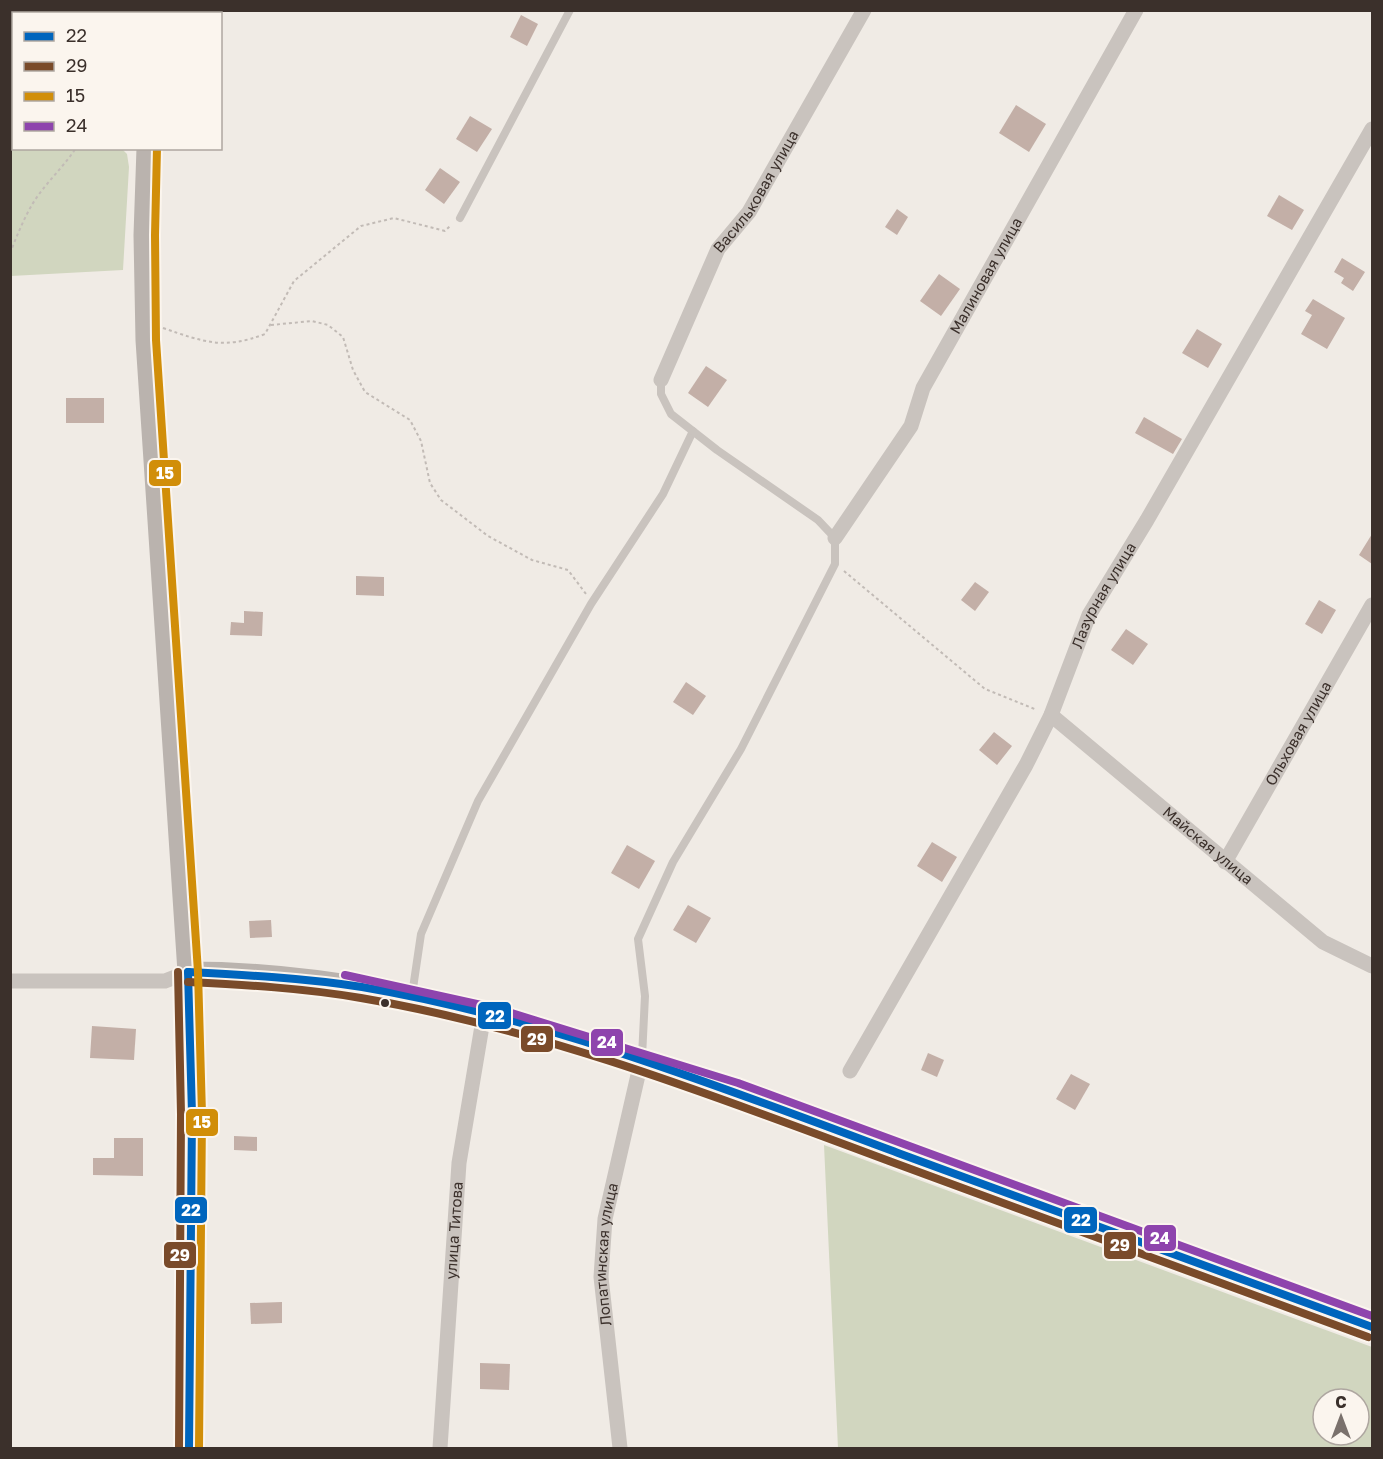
<svg xmlns="http://www.w3.org/2000/svg" width="1383" height="1459" viewBox="0 0 1383 1459" font-family="'Golos Text',sans-serif">
	<style>
		.green { fill: #d1d6bf; fill-rule: evenodd }
		.building { fill: #c3afa7 }
		.lines { fill: none; stroke-linecap: round; stroke-linejoin: round }
		.path { stroke: #c2bbb6; stroke-width: 2; stroke-dasharray: 3 3; stroke-linecap: butt }
		.lane { stroke: #c9c3be; stroke-width: 8 }
		.street { stroke: #c9c3be; stroke-width: 15 }
		.secondary { stroke: #bab3ae; stroke-width: 21 }
		.bus-1-casing { stroke: #fbf5ee; stroke-width: 12 }
		.bus-2-casing { stroke: #fbf5ee; stroke-width: 12 }
		.bus-3-casing { stroke: #fbf5ee; stroke-width: 12 }
		.bus-4-casing { stroke: #fbf5ee; stroke-width: 12 }
		.bus-1 { stroke: #0065bd; stroke-width: 8 }
		.bus-2 { stroke: #7a4b2a; stroke-width: 8 }
		.bus-3 { stroke: #d18e09; stroke-width: 8 }
		.bus-4 { stroke: #8e44ad; stroke-width: 8 }
		.bus-dot { fill: #3b302b; stroke: #fbf5ee; stroke-width: 2 }
		.labels { text-anchor: middle; stroke-width: 4.5; stroke-linejoin: round; paint-order: stroke }
		.street-label { font-size: 15px; fill: #3b302b; stroke: #fbf5ee }
		.line-badge { stroke: #fbf5ee; stroke-width: 2 }
		.badge-label { font-size: 16px; text-anchor: middle; font-weight: bold; fill: #fff }
	</style>
	<rect width="100%" height="100%" fill="#f0ebe5"/>
	<g class="green">
		<path d="M 11,93 L 13,95 L 14,148 L 122,149 L 127,154 L 129,167 L 123,270 L 11,276 Z"/>
		<path d="M 824,1145 L 1372,1347 L 1372,1448 L 838,1448 ZM 1323,1399 L 1359,1399 L 1359,1435 L 1323,1435 Z"/>
	</g>
	<g class="building">
		<path d="M 521,15 L 538,24 L 527,46 L 510,37 Z"/>
		<path d="M 1016,105 L 1046,124 L 1029,152 L 999,133 Z"/>
		<path d="M 470,116 L 492,129 L 477,152 L 456,139 Z"/>
		<path d="M 440,168 L 460,182 L 444,204 L 425,190 Z"/>
		<path d="M 1279,195 L 1304,210 L 1292,230 L 1267,216 Z"/>
		<path d="M 897,209 L 908,217 L 897,235 L 885,227 Z"/>
		<path d="M 1342,258 L 1365,272 L 1353,291 L 1341,283 L 1344,278 L 1334,272 Z"/>
		<path d="M 939,274 L 960,289 L 941,316 L 920,301 Z"/>
		<path d="M 1313,299 L 1345,318 L 1327,349 L 1301,334 L 1312,315 L 1305,311 Z"/>
		<path d="M 1197,329 L 1222,344 L 1208,368 L 1182,353 Z"/>
		<path d="M 706,366 L 727,380 L 708,407 L 688,393 Z"/>
		<rect x="66" y="398" width="38" height="25"/>
		<path d="M 1144,417 L 1182,439 L 1173,454 L 1135,433 Z"/>
		<path d="M 1372,534 L 1372,564 L 1359,555 Z"/>
		<path d="M 356,576 L 384,577 L 384,596 L 356,595 Z"/>
		<path d="M 975,582 L 989,592 L 975,611 L 961,600 Z"/>
		<path d="M 1319,600 L 1336,610 L 1322,634 L 1305,624 Z"/>
		<path d="M 244,611 L 263,612 L 262,636 L 230,635 L 231,622 L 244,623 Z"/>
		<path d="M 1126,629 L 1148,644 L 1133,665 L 1111,650 Z"/>
		<path d="M 686,682 L 706,696 L 693,715 L 673,702 Z"/>
		<path d="M 994,732 L 1012,746 L 997,765 L 979,750 Z"/>
		<path d="M 932,842 L 957,857 L 942,882 L 917,866 Z"/>
		<path d="M 627,845 L 655,861 L 639,889 L 611,873 Z"/>
		<path d="M 688,905 L 711,918 L 696,943 L 673,930 Z"/>
		<path d="M 271,920 L 272,937 L 250,938 L 249,921 Z"/>
		<path d="M 92,1026 L 136,1029 L 134,1060 L 90,1058 Z"/>
		<path d="M 928,1053 L 944,1060 L 937,1077 L 921,1070 Z"/>
		<path d="M 1071,1074 L 1090,1084 L 1075,1110 L 1056,1099 Z"/>
		<path d="M 234,1136 L 257,1137 L 257,1151 L 234,1150 Z"/>
		<path d="M 114,1138 L 143,1138 L 143,1176 L 93,1175 L 93,1158 L 114,1158 Z"/>
		<path d="M 282,1302 L 282,1323 L 251,1324 L 250,1303 Z"/>
		<path d="M 480,1363 L 510,1364 L 509,1390 L 480,1389 Z"/>
	</g>
	<g class="lines">
		<g class="path">
			<path d="M 149,14 L 151,10"/>
			<path d="M 10,253 C 19,231 28,207 43,189 C 54,175 66,163 76,148"/>
			<path d="M 271,325 L 312,321 L 328,325 L 343,337 L 353,370 L 365,392 L 410,420 L 421,441 L 430,483 L 441,500 L 488,536 L 532,560 L 568,570 L 586,594"/>
			<path d="M 163,328 C 204,342 223,350 265,334 L 294,281 L 361,226 L 394,218 L 445,231 L 451,225"/>
			<path d="M 844,571 L 985,689 L 1037,710"/>
		</g>
		<g class="lane">
			<path d="M 460,218 L 570,10"/>
			<path d="M 412,995 L 421,934 L 478,801 L 591,604 L 663,494 L 693,431"/>
			<path d="M 642,1057 L 645,996 L 638,939 L 673,862 L 741,749 L 835,564 L 835,538 L 818,520 L 717,450 L 671,414 L 661,394 L 661,380"/>
		</g>
		<g class="street">
			<path d="M 10,73 L 14,75"/>
			<path id="s1" d="M 661,380 L 718,249 L 749,212 L 864,10"/>
			<path id="s2" d="M 835,538 L 911,426 L 923,388 L 1136,10"/>
			<path id="s3" d="M 1051,715 L 1323,942 L 1372,966"/>
			<path id="s4" d="M 1225,862 L 1372,605"/>
			<path d="M 10,981 L 165,981 L 188,972"/>
			<path id="s5" d="M 850,1071 L 1026,765 L 1051,715 L 1089,615 L 1147,520 L 1372,129"/>
			<path id="s6" d="M 440,1448 L 459,1163 L 484,1014"/>
			<path id="s7" d="M 620,1448 L 601,1277 L 605,1219 L 641,1062"/>
		</g>
		<g class="secondary">
			<path d="M 189,14 L 191,10"/>
			<path d="M 147,148 L 144,235 L 146,340 L 188,972 L 192,1114 L 189,1448"/>
			<path d="M 188,972 C 422,972 647,1061 863,1140 C 1033,1203 1203,1265 1372,1327"/>
		</g>
		<defs>
			<g id="bus-1">
				<path d="M 188,972 C 246,975 304,978 362,987 C 546,1018 723,1088 898,1153 C 1056,1211 1214,1269 1372,1327"/>
				<path d="M 188,972 L 192,1114 L 189,1448"/>
			</g>
			<g id="bus-2">
				<path d="M 178,972 L 181,1114 L 179,1448"/>
				<path d="M 188,982 C 246,985 303,988 361,998 C 543,1029 717,1097 889,1161 C 1049,1220 1209,1278 1368,1337"/>
			</g>
			<path id="bus-3" d="M 157,148 L 155,235 L 156,340 L 198,972 L 202,1114 L 199,1448"/>
			<path id="bus-4" d="M 345,975 L 495,1008 L 738,1083 L 1372,1316"/>
		</defs>
		<use href="#bus-1" class="bus-1-casing"/>
		<use href="#bus-2" class="bus-2-casing"/>
		<use href="#bus-3" class="bus-3-casing"/>
		<use href="#bus-4" class="bus-4-casing"/>
		<use href="#bus-1" class="bus-1"/>
		<use href="#bus-2" class="bus-2"/>
		<use href="#bus-3" class="bus-3"/>
		<use href="#bus-4" class="bus-4"/>
	</g>
	<circle class="bus-dot" cx="385" cy="1003" r="5"/>
	<g class="labels">
		<g class="street-label">
			<text dy="5" stroke="none"><textPath href="#s1" startOffset="212">Васильковая улица</textPath></text>
			<text dy="5" stroke="none"><textPath href="#s2" startOffset="304">Малиновая улица</textPath></text>
			<text dy="5" stroke="none"><textPath href="#s5" startOffset="540">Лазурная улица</textPath></text>
			<text dy="5" stroke="none"><textPath href="#s4" startOffset="148">Ольховая улица</textPath></text>
			<text dy="5" stroke="none"><textPath href="#s3" startOffset="204">Майская улица</textPath></text>
			<text dy="5" stroke="none"><textPath href="#s6" startOffset="218">улица Титова</textPath></text>
			<text dy="5" stroke="none"><textPath href="#s7" startOffset="195">Лопатинская улица</textPath></text>
		</g>
	</g>
	<g class="line-badge">
		<rect x="148" y="459" width="34" height="28" rx="6" fill="#d18e09"/>
		<rect x="477" y="1001" width="35" height="29" rx="6" fill="#0065bd"/>
		<rect x="520" y="1025" width="34" height="28" rx="6" fill="#7a4b2a"/>
		<rect x="590" y="1028" width="34" height="29" rx="6" fill="#8e44ad"/>
		<rect x="185" y="1108" width="34" height="29" rx="6" fill="#d18e09"/>
		<rect x="174" y="1196" width="34" height="28" rx="6" fill="#0065bd"/>
		<rect x="1063" y="1206" width="35" height="28" rx="6" fill="#0065bd"/>
		<rect x="1143" y="1224" width="34" height="28" rx="6" fill="#8e44ad"/>
		<rect x="1103" y="1231" width="34" height="29" rx="6" fill="#7a4b2a"/>
		<rect x="163" y="1241" width="34" height="28" rx="6" fill="#7a4b2a"/>
	</g>
	<g class="badge-label">
		<text x="165" y="479">15</text>
		<text x="495" y="1022">22</text>
		<text x="537" y="1045">29</text>
		<text x="607" y="1048">24</text>
		<text x="202" y="1128">15</text>
		<text x="191" y="1216">22</text>
		<text x="1081" y="1226">22</text>
		<text x="1160" y="1244">24</text>
		<text x="1120" y="1251">29</text>
		<text x="180" y="1261">29</text>
	</g>
	<rect width="1383" height="1459" fill="none" stroke="#3b302b" stroke-width="24"/>
	<rect x="12" y="12" width="210" height="138" fill="#fbf5ee" stroke="#aea6a0" stroke-width="1.5"/>
	<rect x="24" y="32" width="30" height="9" fill="#0065bd" stroke="#aea6a0" stroke-width="1.5"/>
	<text x="66" y="42" font-size="18" fill="#3b302b">22</text>
	<rect x="24" y="62" width="30" height="9" fill="#7a4b2a" stroke="#aea6a0" stroke-width="1.5"/>
	<text x="66" y="72" font-size="18" fill="#3b302b">29</text>
	<rect x="24" y="92" width="30" height="9" fill="#d18e09" stroke="#aea6a0" stroke-width="1.5"/>
	<text x="66" y="102" font-size="18" fill="#3b302b">15</text>
	<rect x="24" y="122" width="30" height="9" fill="#8e44ad" stroke="#aea6a0" stroke-width="1.5"/>
	<text x="66" y="132" font-size="18" fill="#3b302b">24</text>
	<g transform="translate(1341 1417)"><circle r="28" fill="#fbf5ee" stroke="#aea6a0" stroke-width="1.5"/>
	<path d="M0-4.5L10 22L0 15L-10 22Z" fill="#7a716c"/>
	<text y="-9" font-size="16" font-weight="bold" text-anchor="middle" fill="#3b302b">С</text>
	</g>
</svg>
